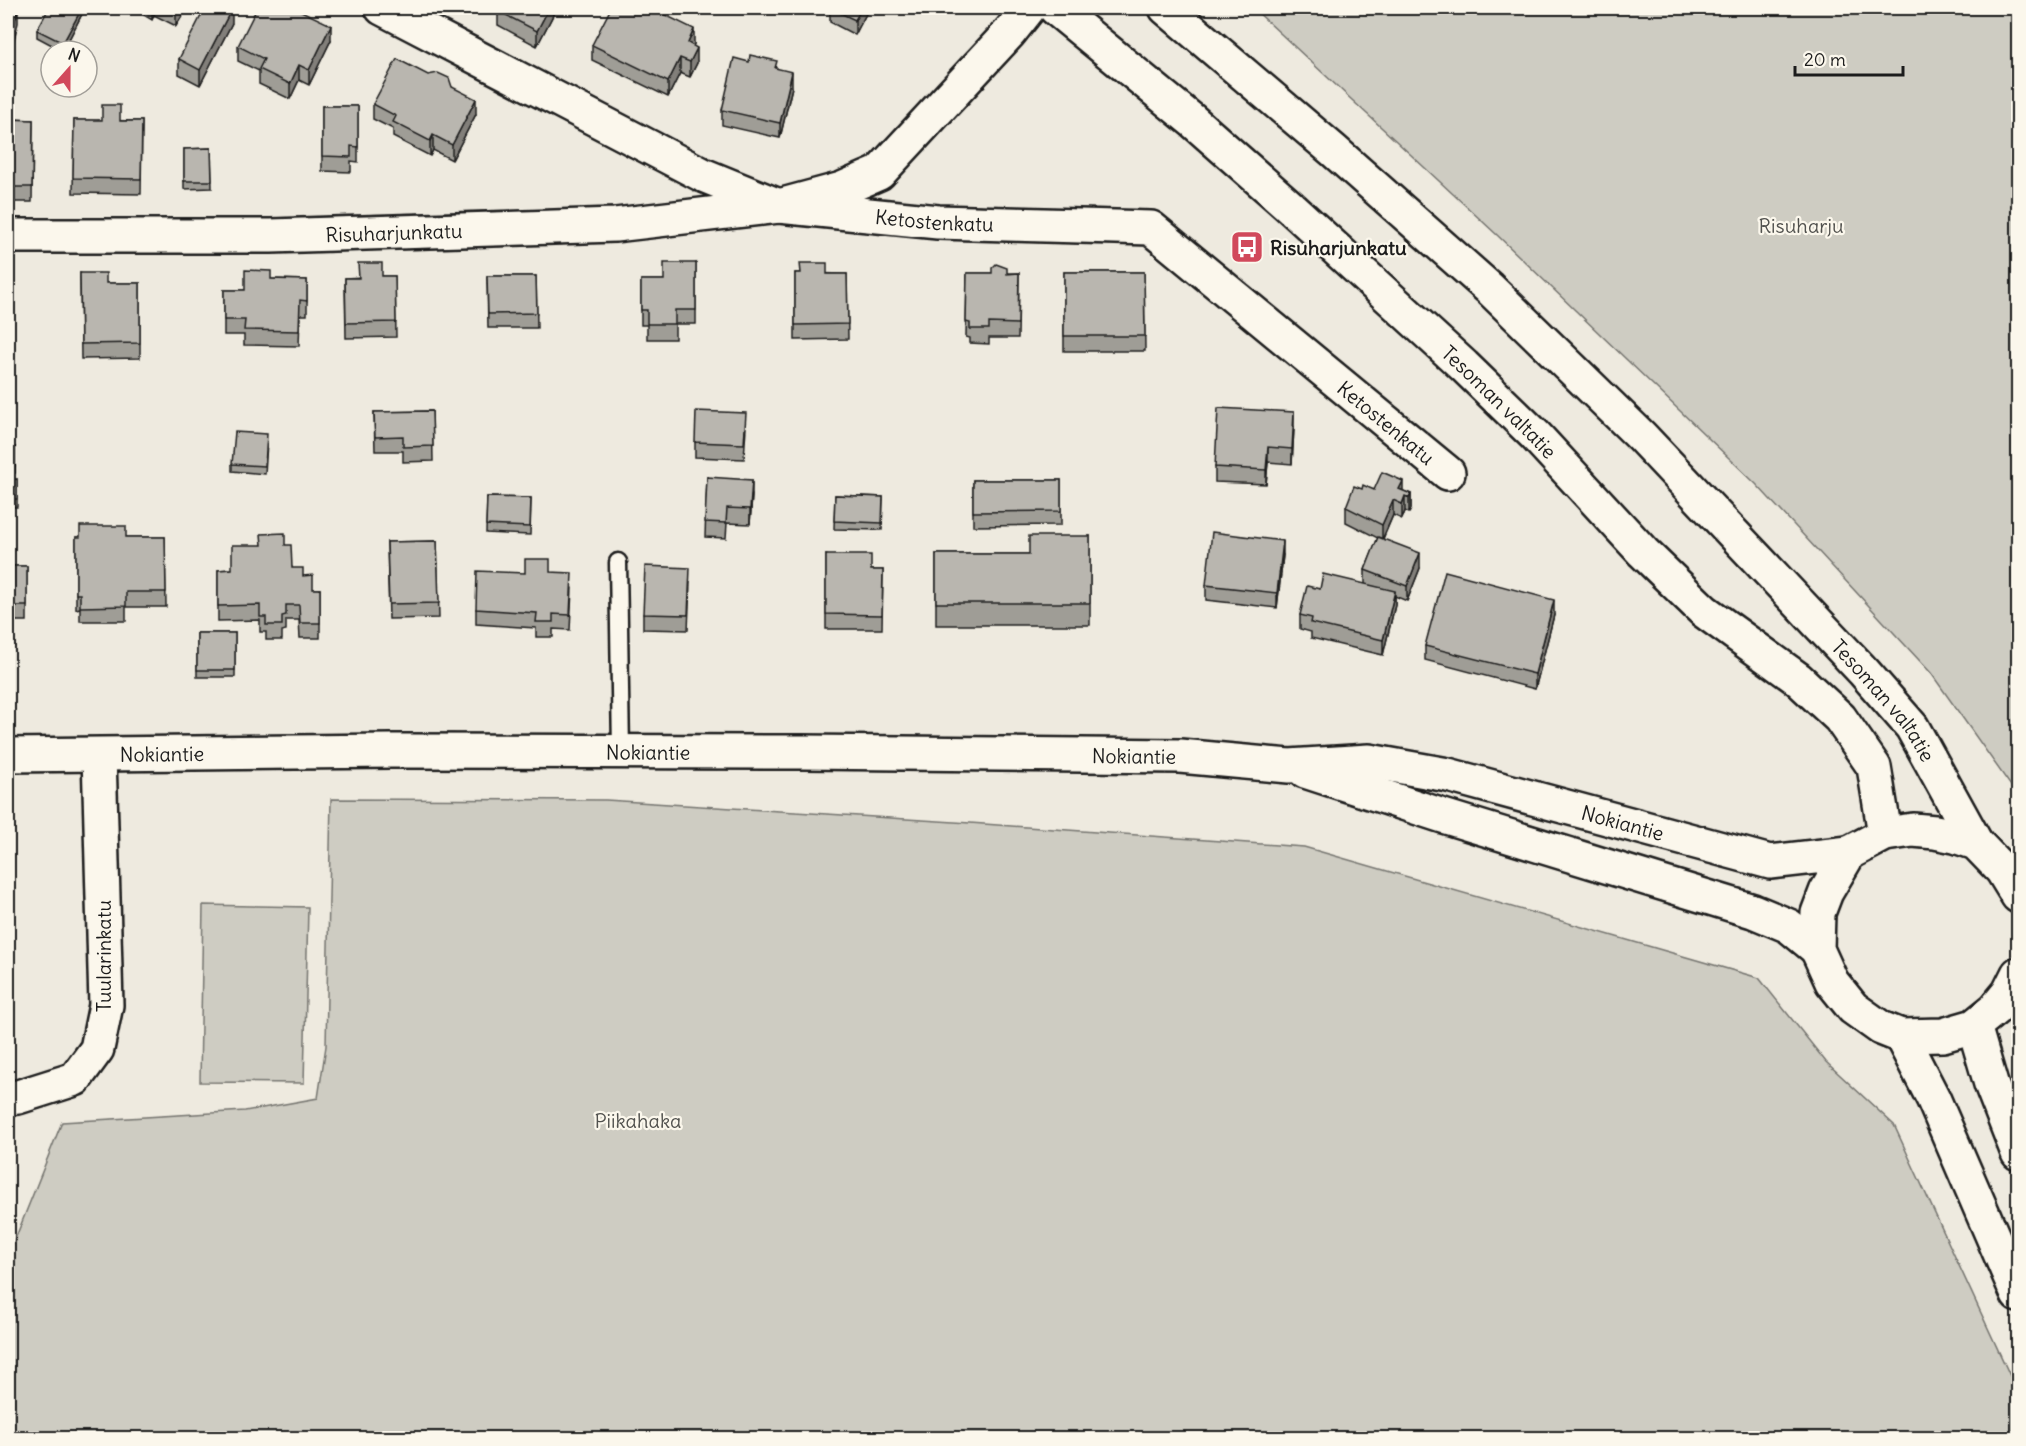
<svg xmlns="http://www.w3.org/2000/svg" width="2026" height="1446" viewBox="0 0 2026 1446" font-family="Delius,sans-serif">
	<style>
		.green { fill: #ceccc2; stroke: #75746f; stroke-width: 1.5 }
		.lines { fill: none; stroke-linecap: round; stroke-linejoin: round }
		.service-casing { stroke: #1c1c1c; stroke-width: 21 }
		.minor-casing { stroke: #1c1c1c; stroke-width: 38 }
		.secondary-casing { stroke: #1c1c1c; stroke-width: 38 }
		.primary-casing { stroke: #1c1c1c; stroke-width: 38 }
		.motorway-casing { stroke: #1c1c1c; stroke-width: 38 }
		.service { stroke: #fbf7ec; stroke-width: 16 }
		.minor { stroke: #fbf7ec; stroke-width: 33 }
		.secondary { stroke: #fbf7ec; stroke-width: 33 }
		.primary { stroke: #fbf7ec; stroke-width: 33 }
		.motorway { stroke: #fbf7ec; stroke-width: 33 }
		.wall { fill: #9f9d96; stroke: #1c1c1c; stroke-width: 1.5 }
		.shaded-wall { fill: #827f7a; stroke: #1c1c1c; stroke-width: 1.5 }
		.building { fill: #b9b6af; stroke: #1c1c1c; stroke-width: 1.5 }
		.labels { text-anchor: middle; dominant-baseline: central; stroke-width: 4.5; stroke-linejoin: round; paint-order: stroke }
		.street-label { font-size: 20px; fill: #1c1c1c; stroke: #fbf7ec }
		.park-label { font-size: 20px; fill: #51514e; stroke: #fbf7ec }
		.poi-label { font-size: 20px; font-weight: bold; fill: #1c1c1c; stroke: #fbf7ec; text-anchor: start }
	</style>
	<rect width="100%" height="100%" fill="#eeeadf"/>
	<filter id="ink" filterUnits="userSpaceOnUse"><feTurbulence type="fractalNoise" baseFrequency=".0167" numOctaves="2"/><feDisplacementMap in="SourceGraphic" scale="12" xChannelSelector="R" yChannelSelector="G"/><feConvolveMatrix kernelMatrix="1 2 1 2 8 2 1 2 1" color-interpolation-filters="sRGB"/></filter>
	<g filter="url(#ink)">
		<g class="green">
			<polygon points="1253,8 2018,8 2018,796 1931,673 1756,484 1496,234"/>
			<polygon points="331,799 606,800 970,823 1304,847 1759,978 1826,1062 1894,1125 2018,1393 2018,1438 8,1438 8,1257 62,1122 245,1111 318,1098 326,1046"/>
			<polygon points="203,905 308,907 304,1083 200,1082"/>
		</g>
		<g class="lines">
			<g class="service-casing">
				<polyline id="service" points="618,562 621,752"/>
			</g>
			<g class="minor-casing">
				<g id="minor">
					<path id="s1" d="M382,8L703,175L779,206L938,222L1151,228L1448,473"/>
					<path id="s2" d="M8,236H271L615,225L779,206L842,189L879,173L1010,32L1029,8"/>
					<polyline points="8,1098 18,1097 75,1079 97,1049 106,1005 99,755"/>
				</g>
			</g>
			<g class="secondary-casing">
				<g id="secondary">
					<path id="s3" d="M8,755L392,751L803,752L1180,756L1289,766L1369,761L1448,775L1770,862L1849,853"/>
					<polyline points="1305,771 1443,816 1753,911 1789,926 1817,949"/>
				</g>
			</g>
			<g class="primary-casing">
				<g id="primary">
					<path id="s4" d="M1055,8L1193,121L1287,204L1464,366L1535,435L1643,552L1704,611L1798,679L1840,718L1874,767L1885,834"/>
					<path id="s5" d="M1166,8L1333,150L1489,288L1641,436L1864,672L1912,727L1976,843"/>
					<polyline points="2018,896 2002,870 1976,843 1955,836 1935,832 1913,830 1885,834 1849,853 1826,892 1818,913 1817,949 1832,982 1853,1008 1881,1028 1901,1036 1943,1035 1974,1026 1995,1009 2009,992 2018,974"/>
				</g>
			</g>
			<g class="motorway-casing">
				<g id="motorway">
					<polyline points="1974,1026 1991,1084 2018,1153"/>
					<polyline points="1901,1036 1933,1098 2018,1295"/>
				</g>
			</g>
			<use href="#service" class="service"/>
			<use href="#minor" class="minor"/>
			<use href="#secondary" class="secondary"/>
			<use href="#primary" class="primary"/>
			<use href="#motorway" class="motorway"/>
		</g>
		<g class="wall">
			<polygon points="83,8 83,12 63,51 37,37 37,30"/>
			<polygon points="134,8 187,8 176,26 154,15 152,20 134,9"/>
			<polygon points="553,8 553,15 537,46 498,25 498,11"/>
			<polygon points="830,8 869,8 855,35 830,22"/>
			<polygon points="232,23 200,85 179,74 179,59"/>
			<polygon points="331,40 309,85 299,80 290,99 259,84 259,71 238,61 238,46"/>
			<polygon points="694,44 693,46 697,63 690,77 680,73 668,97 592,60 592,45"/>
			<polygon points="777,68 792,87 780,138 722,125 722,110"/>
			<polygon points="452,87 476,114 452,160 433,150 430,156 393,137 393,129 373,119 373,104"/>
			<polygon points="322,106 358,106 358,162 351,161 351,172 322,171"/>
			<polygon points="8,119 33,120 32,202 8,202"/>
			<polygon points="74,120 142,121 141,194 73,193"/>
			<polygon points="211,148 212,188 184,189 184,149"/>
			<polygon points="696,263 696,324 675,324 675,339 647,339 647,325 641,325 641,280 664,280"/>
			<polygon points="1064,272 1144,272 1145,351 1064,351"/>
			<polygon points="80,273 106,283 140,283 140,358 81,359"/>
			<polygon points="795,273 847,274 848,339 795,340"/>
			<polygon points="967,273 1019,273 1018,338 989,338 989,344 970,343 970,338 966,337"/>
			<polygon points="382,276 395,276 396,337 346,338 345,278"/>
			<polygon points="487,276 536,276 537,328 488,328"/>
			<polygon points="271,279 307,280 307,315 300,315 299,346 244,345 244,335 224,335 224,290 245,290"/>
			<polygon points="432,411 433,461 403,462 403,451 375,451 374,412"/>
			<polygon points="1294,427 1292,464 1268,462 1266,484 1215,482 1215,467"/>
			<polygon points="746,428 744,459 695,457 695,442"/>
			<polygon points="267,442 265,474 232,471 232,464"/>
			<polygon points="8,447 15,447 15,473 8,474"/>
			<polygon points="707,477 752,495 750,524 727,523 726,538 705,537"/>
			<polygon points="17,479 17,507 8,507 8,480"/>
			<polygon points="973,480 1061,480 1061,525 973,526"/>
			<polygon points="1362,489 1403,491 1411,494 1411,509 1409,513 1405,511 1402,519 1393,515 1383,539 1420,568 1407,601 1395,596 1395,605 1383,655 1311,638 1311,632 1300,629 1300,615 1320,589 1365,584 1365,570 1378,538 1346,522 1346,507"/>
			<polygon points="835,495 883,497 882,530 834,529"/>
			<polygon points="487,497 531,498 530,535 486,533"/>
			<polygon points="1090,536 1090,625 936,625 936,554 1029,554"/>
			<polygon points="76,537 165,537 166,607 126,607 126,621 80,621 80,608 76,609"/>
			<polygon points="437,541 439,618 389,619 387,542"/>
			<polygon points="285,545 292,568 303,576 313,589 320,589 320,638 300,638 299,620 286,620 286,630 282,631 282,640 266,640 266,632 260,632 260,620 218,621 218,570 232,569"/>
			<polygon points="826,555 871,570 883,570 882,629 826,629"/>
			<polygon points="1283,555 1277,608 1206,600 1206,585"/>
			<polygon points="8,560 9,566 27,566 27,621 8,621"/>
			<polygon points="550,572 572,588 570,630 553,629 553,637 536,637 536,628 476,624 476,609 525,573"/>
			<polygon points="690,583 688,630 643,629 643,614"/>
			<polygon points="1554,615 1535,689 1425,660 1425,646"/>
			<rect x="197" y="633" width="38" height="44"/>
		</g>
		<g class="shaded-wall">
			<polygon points="18,8 18,23 8,64 8,49"/>
			<polygon points="82,8 83,8 83,12 63,51 63,43"/>
			<polygon points="152,8 154,8 154,15 152,20"/>
			<polygon points="179,8 187,8 176,26 176,12"/>
			<polygon points="232,8 232,23 200,85 200,70"/>
			<polygon points="549,8 553,8 553,15 537,46 537,31"/>
			<polygon points="862,8 869,8 855,35 855,20"/>
			<polygon points="331,25 331,40 309,85 309,70"/>
			<polygon points="694,29 694,44 688,58 688,43"/>
			<polygon points="697,48 697,63 690,77 690,62"/>
			<polygon points="680,58 680,73 668,97 668,82"/>
			<polygon points="299,65 299,80 290,99 290,84"/>
			<polygon points="792,72 792,87 780,138 780,123"/>
			<polygon points="476,99 476,114 452,160 452,145"/>
			<polygon points="433,135 433,150 430,156 430,141"/>
			<polygon points="1294,412 1294,427 1292,464 1292,449"/>
			<polygon points="1268,447 1268,462 1266,484 1266,470"/>
			<polygon points="752,480 752,495 750,524 750,509"/>
			<polygon points="1403,481 1403,496 1399,504 1399,489"/>
			<polygon points="1411,494 1411,509 1409,513 1409,498"/>
			<polygon points="1405,496 1405,511 1402,519 1402,504"/>
			<polygon points="1393,500 1393,515 1382,540 1382,525"/>
			<polygon points="1283,541 1283,555 1277,608 1277,593"/>
			<polygon points="1420,553 1420,568 1407,601 1407,586"/>
			<polygon points="1395,591 1395,605 1383,655 1383,640"/>
			<polygon points="1554,600 1554,615 1535,689 1535,674"/>
		</g>
		<g class="building">
			<polygon points="8,8 18,8 8,49"/>
			<polygon points="49,8 82,8 63,43 37,30"/>
			<polygon points="169,8 179,8 176,12"/>
			<polygon points="205,8 232,8 200,70 179,59"/>
			<polygon points="257,8 295,8 331,25 309,70 299,65 290,84 259,69 264,59 238,46"/>
			<polygon points="499,8 549,8 537,31 498,11"/>
			<polygon points="611,8 651,8 694,29 688,43 697,48 690,62 680,58 668,82 592,45"/>
			<polygon points="830,8 862,8 855,20"/>
			<polygon points="750,55 777,61 775,68 792,72 780,123 722,110 734,58 749,62"/>
			<polygon points="397,59 428,75 438,73 449,78 452,87 476,99 452,145 433,135 430,141 393,122 396,116 373,104"/>
			<polygon points="102,105 120,105 120,121 142,121 141,179 73,178 74,120 102,120"/>
			<polygon points="322,106 358,106 358,147 351,146 351,157 322,156"/>
			<polygon points="8,119 33,120 32,187 8,187"/>
			<polygon points="211,148 212,181 184,181 184,149"/>
			<polygon points="358,263 382,263 382,276 395,276 396,322 346,323 345,278 359,278"/>
			<polygon points="664,263 696,263 696,310 675,310 675,324 647,324 647,310 641,310 641,280 664,280"/>
			<polygon points="800,263 827,263 827,274 847,274 848,324 795,325 795,273 801,273"/>
			<polygon points="996,264 1007,268 1007,274 1019,273 1018,324 989,323 989,329 970,329 970,323 966,322 967,273 992,273 992,268"/>
			<polygon points="245,270 271,271 271,279 307,280 307,301 300,300 299,331 244,330 245,320 224,320 224,290 245,290"/>
			<polygon points="1064,272 1144,272 1145,336 1064,336"/>
			<polygon points="80,273 106,273 106,283 140,283 140,343 81,344"/>
			<polygon points="487,276 536,276 537,313 488,314"/>
			<polygon points="1218,408 1294,412 1292,449 1268,447 1266,470 1215,467"/>
			<polygon points="432,411 433,446 403,447 403,436 375,437 374,412"/>
			<polygon points="696,411 746,413 744,444 695,442"/>
			<polygon points="235,432 267,434 265,466 232,464"/>
			<rect x="8" y="447" width="7" height="19"/>
			<polygon points="1382,472 1403,481 1399,489 1411,494 1409,498 1405,496 1402,504 1393,500 1382,525 1346,507 1354,486 1362,489 1363,485 1374,490"/>
			<polygon points="707,477 752,480 750,509 727,508 726,523 705,522"/>
			<polygon points="17,479 17,499 8,499 8,480"/>
			<polygon points="973,480 1061,480 1061,511 973,512"/>
			<polygon points="835,495 883,497 882,523 834,521"/>
			<polygon points="487,497 531,498 530,527 486,525"/>
			<polygon points="80,526 126,526 126,537 165,537 166,592 126,592 126,606 80,607 80,594 76,594 76,537 80,537"/>
			<polygon points="1212,532 1283,541 1277,593 1206,585"/>
			<polygon points="285,533 285,545 291,545 292,568 303,568 303,576 313,575 313,589 320,589 320,623 300,623 299,605 286,605 286,615 282,616 282,625 266,625 266,617 260,617 260,605 218,606 218,570 232,569 232,545 262,545 261,534"/>
			<polygon points="1029,536 1090,536 1090,603 936,603 936,554 1029,554"/>
			<polygon points="1378,537 1420,553 1407,586 1365,570"/>
			<polygon points="437,541 439,603 389,604 387,542"/>
			<polygon points="826,555 871,555 871,570 883,570 882,615 826,614"/>
			<polygon points="525,559 550,559 550,572 572,573 570,615 553,614 553,622 536,622 537,613 476,609 477,571 525,573"/>
			<polygon points="8,560 9,560 9,566 27,566 27,606 8,606"/>
			<polygon points="645,566 690,568 688,615 643,614"/>
			<polygon points="1445,571 1554,600 1535,674 1425,646"/>
			<polygon points="1323,574 1395,591 1383,640 1311,623 1312,618 1300,615 1307,586 1320,589"/>
			<rect x="197" y="633" width="38" height="37"/>
		</g>
	</g>
	<defs>
		<g id="bus-square" transform="scale(1.725)"><rect x="-9" y="-9" width="18" height="18" rx="4" fill="#d1495b" stroke="#fbf7ec"/><path d="M-5-6H5V4H4V6H2V4H-2V6H-4V4H-5ZM-3.5-4V0h7V-4ZM-3.5 1.2v1.5H-2V1.2ZM2 1.2v1.5H3.5V1.2Z" fill="#fff"/></g>
	</defs>
	<g fill-rule="evenodd">
		<use href="#bus-square" x="1247" y="247"/>
	</g>
	<g class="labels">
		<g class="street-label">
			<text stroke="none"><textPath href="#s1" startOffset="600">Ketostenkatu</textPath></text>
			<text stroke="none"><textPath href="#s2" startOffset="386">Risuharjunkatu</textPath></text>
			<text stroke="none"><textPath href="#s4" startOffset="594">Tesoman valtatie</textPath></text>
			<text stroke="none"><textPath href="#s1" startOffset="1122">Ketostenkatu</textPath></text>
			<text stroke="none"><textPath href="#s5" startOffset="999">Tesoman valtatie</textPath></text>
			<text stroke="none"><textPath href="#s3" startOffset="640">Nokiantie</textPath></text>
			<text stroke="none"><textPath href="#s3" startOffset="154">Nokiantie</textPath></text>
			<text stroke="none"><textPath href="#s3" startOffset="1126">Nokiantie</textPath></text>
			<text stroke="none"><textPath href="#s3" startOffset="1623">Nokiantie</textPath></text>
			<text transform="translate(103 956) rotate(-90)">Tuularinkatu</text>
		</g>
		<g class="park-label">
			<text x="1801" y="225">Risuharju</text>
			<text x="638" y="1120">Piikahaka</text>
		</g>
		<g class="poi-label">
			<text x="1270" y="247">Risuharjunkatu</text>
		</g>
	</g>
	<rect width="2026" height="1446" fill="none" stroke="#fbf7ec" stroke-width="30"/>
	<rect x="15" y="15" width="1996" height="1416" fill="none" stroke="#1c1c1c" stroke-width="2" filter="url(#ink)"/>
	<g transform="translate(69 69) rotate(21)"><circle r="28" fill="#fbf7ec" stroke="#a29f99" stroke-width="1.5"/>
	<path d="M0-4.5L10 22L0 15L-10 22Z" fill="#d1495b"/>
	<text y="-9" font-size="16" font-weight="bold" text-anchor="middle" fill="#1c1c1c">N</text>
	</g>
	<path d="M1795 66v9h108v-9" fill="none" stroke="#1c1c1c" stroke-width="3"/>
	<text x="1804" y="66" font-size="18" fill="#1c1c1c" stroke="#fbf7ec" stroke-width="4.5" paint-order="stroke">20 m</text>
</svg>
